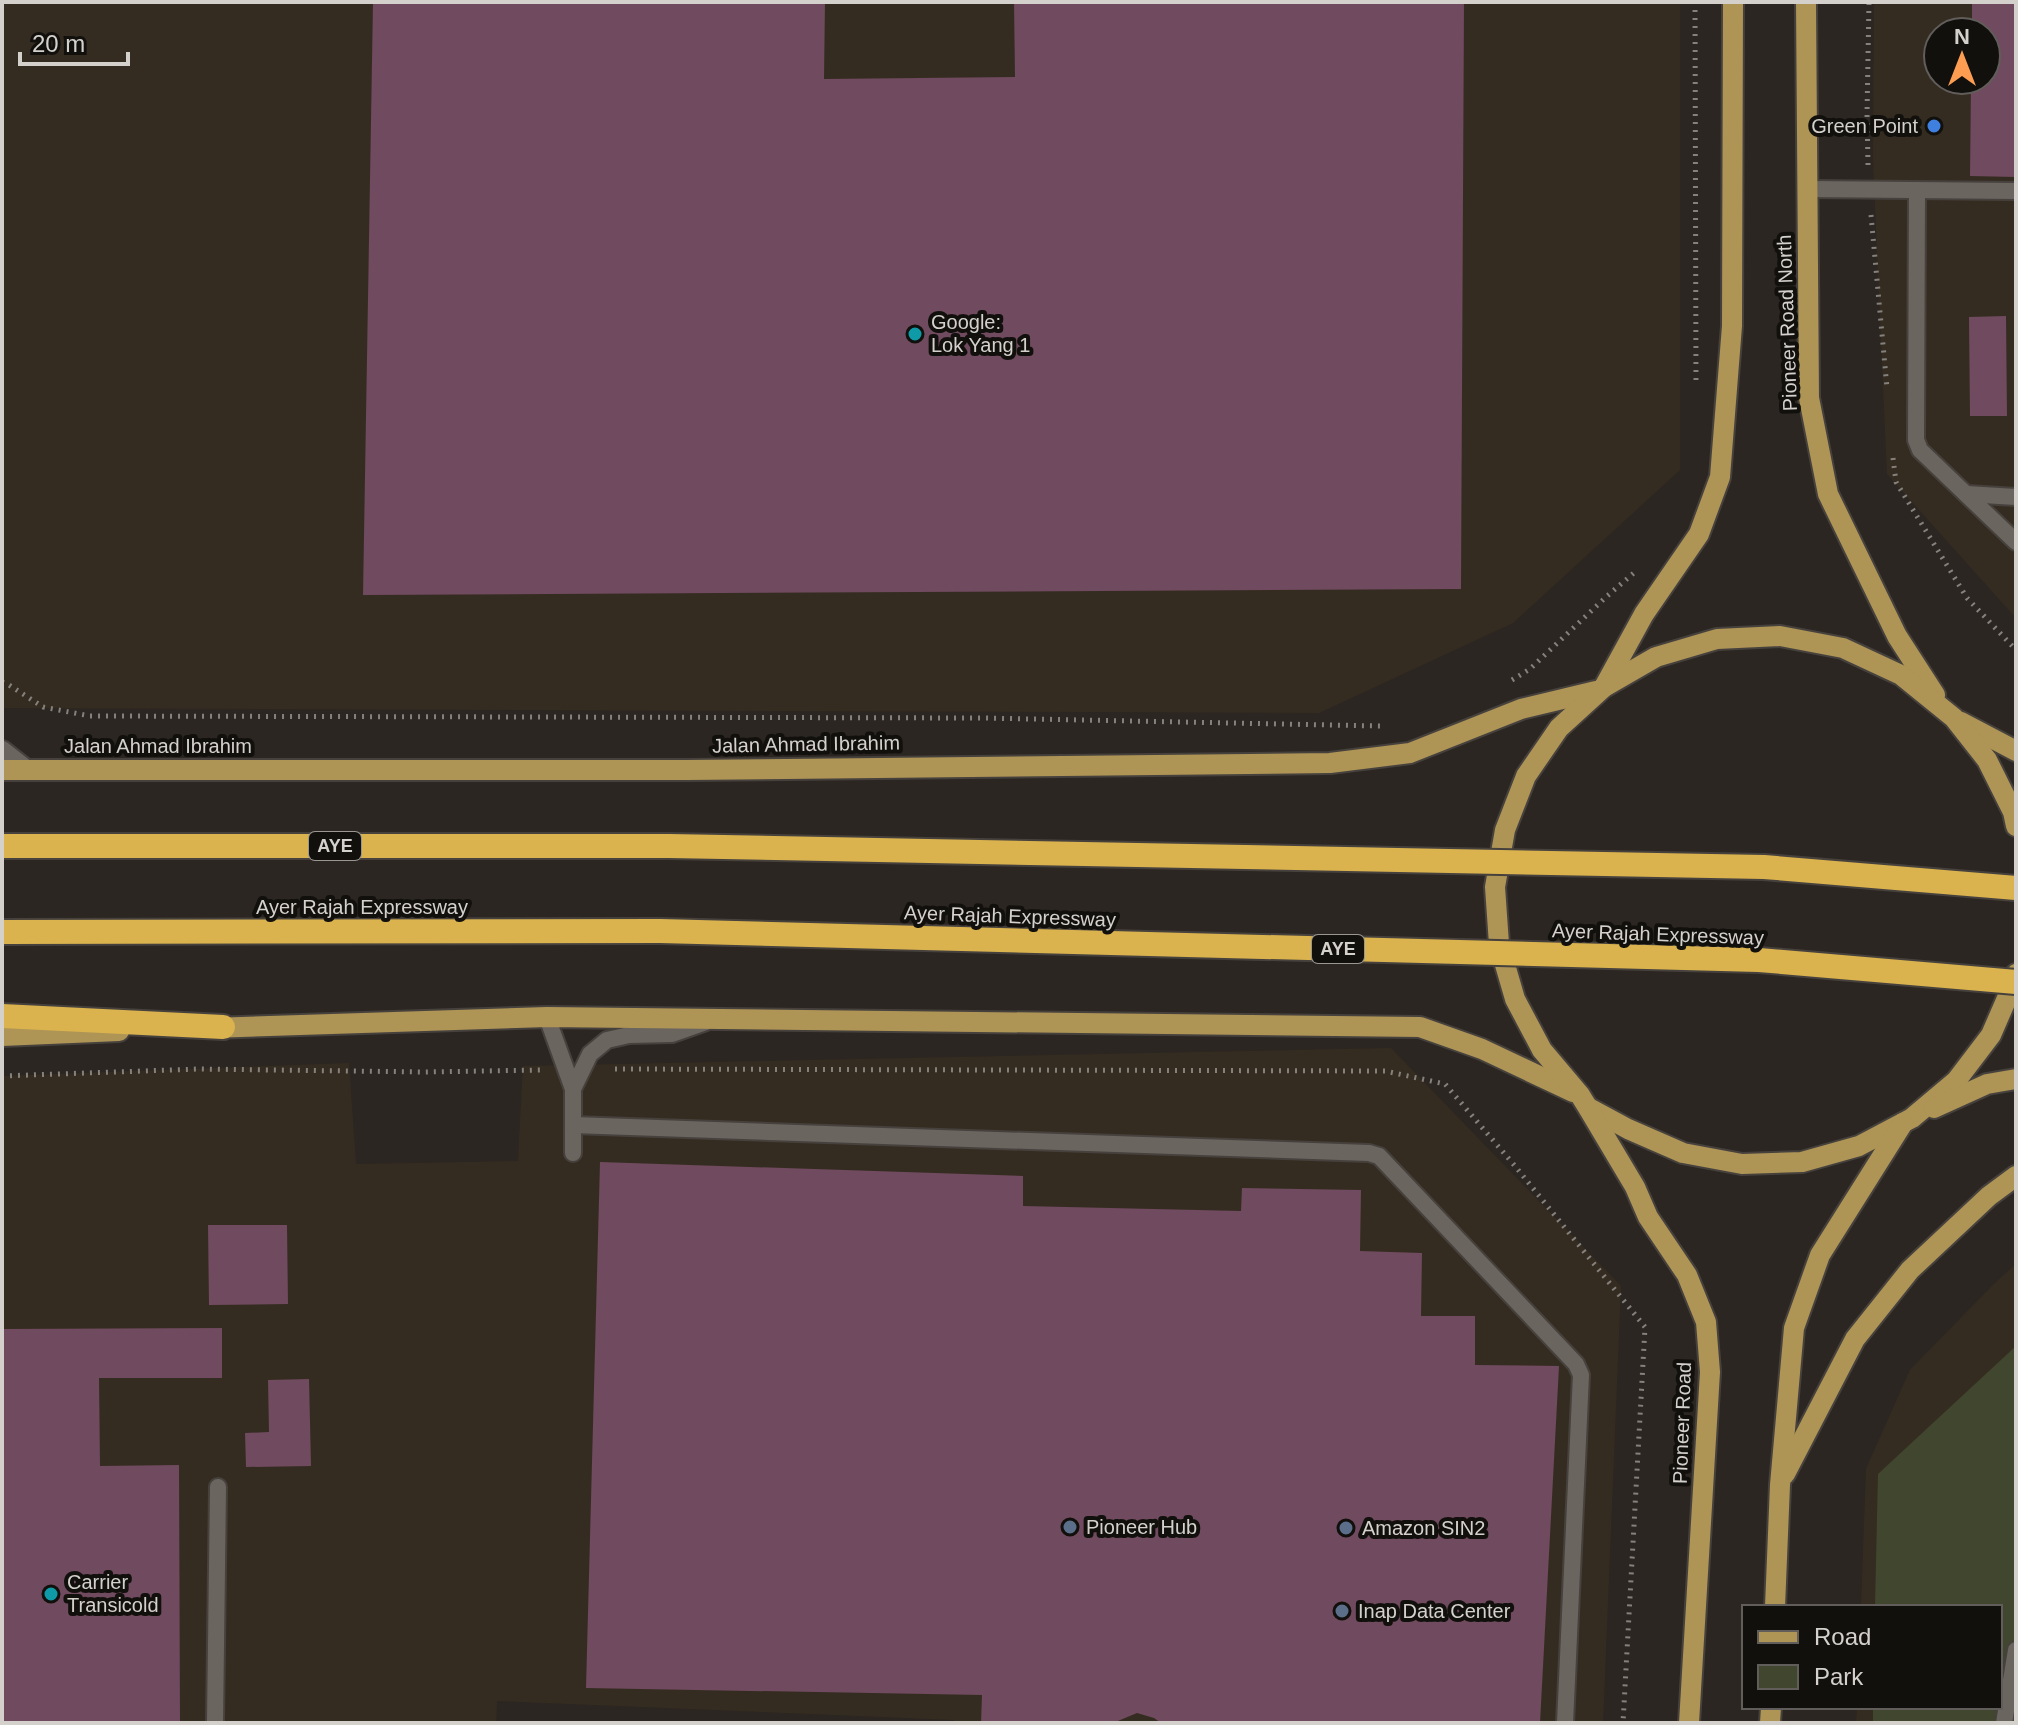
<svg xmlns="http://www.w3.org/2000/svg" width="2018" height="1725" viewBox="0 0 2018 1725" font-family="Arial,sans-serif">
	<style>
		.built { fill: #352c21; fill-rule: evenodd }
		.green { fill: #41462f }
		.building { fill: #704a5e }
		.lines { fill: none; stroke-linecap: round; stroke-linejoin: round }
		.lane-casing { stroke: #46413d; stroke-width: 20 }
		.street-casing { stroke: #46413d; stroke-width: 24 }
		.primary-casing { stroke: #46413d; stroke-width: 24 }
		.highway-casing { stroke: #46413d; stroke-width: 28 }
		.path { stroke: #85817d; stroke-width: 5; stroke-dasharray: 2 6; stroke-linecap: butt }
		.lane { stroke: #6b655f; stroke-width: 16 }
		.street { stroke: #6b655f; stroke-width: 20 }
		.primary { stroke: #ae9455; stroke-width: 20 }
		.highway { stroke: #dab34e; stroke-width: 24 }
		.highway-bridge-casing { stroke: #46413d; stroke-width: 28; stroke-linecap: butt }
		.highway-bridge { stroke: #dab34e; stroke-width: 24 }
		.shop-dot { fill: #3f7fe0; stroke: #12100d; stroke-width: 3 }
		.culture-dot { fill: #0f9aa8; stroke: #12100d; stroke-width: 3 }
		.service-dot { fill: #5c6f8a; stroke: #12100d; stroke-width: 3 }
		.labels { text-anchor: middle; dominant-baseline: central; stroke-width: 8; stroke-linejoin: round; paint-order: stroke }
		.shield { fill: #12100d; stroke: #9a9793; stroke-width: 2 }
		.shield-label { font-size: 18px; font-weight: bold; fill: #d4d1cd }
		.poi-label { font-size: 20px; fill: #d4d1cd; stroke: #12100d; text-anchor: start }
		.street-label { font-size: 20px; fill: #d4d1cd; stroke: #12100d }
	</style>
	<rect width="100%" height="100%" fill="#2b2621"/>
	<g class="built">
		<polygon points="2,2 1680,2 1680,470 1513,623 1319,713 2,708"/>
		<path d="M1874,2H2016V618L1887,474L1873,160ZM1938,32H1986V80H1938Z"/>
		<polygon points="1391,1048 1621,1286 1603,1723 954,1723 954,1720 497,1701 496,1723 2,1723 2,1076 349,1063 356,1164 518,1161 523,1066"/>
		<polygon points="2016,1264 2016,1723 1856,1723 1857,1707 2000,1707 2000,1607 1861,1607 1866,1469 1910,1370 1995,1283"/>
	</g>
	<polygon class="green" points="2016,1346 2016,1723 1873,1723 1873,1707 2000,1707 2000,1607 1875,1607 1878,1474"/>
	<g class="building">
		<polygon points="373,2 825,2 824,79 1015,77 1014,2 1464,2 1461,589 363,595"/>
		<polygon points="1972,2 2016,2 2016,177 1970,176 1971,80 1986,80 1986,32 1972,32"/>
		<polygon points="2006,316 2007,416 1970,416 1969,317"/>
		<polygon points="600,1162 1023,1176 1023,1206 1241,1211 1242,1188 1361,1190 1360,1251 1422,1253 1421,1316 1475,1316 1475,1365 1559,1366 1540,1723 1161,1723 1154,1718 1137,1713 1113,1723 981,1723 982,1695 586,1688"/>
		<polygon points="208,1225 287,1225 288,1304 209,1305"/>
		<polygon points="222,1328 222,1378 99,1378 100,1466 179,1465 180,1723 2,1723 2,1329"/>
		<polygon points="309,1379 311,1466 246,1467 245,1433 269,1432 268,1380"/>
	</g>
	<g class="lines">
		<g class="lane-casing">
			<g id="lane">
				<polyline points="1808,189 2016,191"/>
				<polyline points="1917,190 1916,440 1920,450 2016,542"/>
				<polyline points="1966,494 2016,497"/>
				<polyline points="547,1017 573,1089 573,1153"/>
				<polyline points="573,1089 590,1054 607,1040 629,1035 672,1034 706,1022"/>
				<polyline points="573,1125 1369,1153 1379,1156 1576,1364 1581,1375 1565,1723"/>
				<polyline points="215,1723 218,1487"/>
				<polyline points="2004,1723 2016,1650"/>
			</g>
		</g>
		<g class="street-casing">
			<polyline id="street" points="2,751 26,770"/>
		</g>
		<g class="primary-casing">
			<g id="primary">
				<polyline points="1806,2 1809,398 1828,494 1897,636 1935,695"/>
				<polyline points="1604,687 1644,614 1699,534 1720,477 1732,326 1733,2"/>
				<polyline points="1961,722 2016,751"/>
				<polyline points="2,770 686,770 1330,763 1410,753 1521,709 1596,691"/>
				<polyline points="211,1028 547,1017 1420,1027 1482,1049 1573,1092"/>
				<polyline points="2,1036 119,1031"/>
				<polyline points="1589,1108 1628,1129 1683,1153 1742,1164 1802,1162 1859,1146 1912,1118 1956,1081 1991,1035 2014,982 2016,974"/>
				<polyline points="1934,1108 1987,1084 2016,1079"/>
				<polyline points="1785,1474 1855,1339 1910,1270 1989,1196 2016,1176"/>
				<polyline points="1775,1607 1780,1485 1794,1328 1820,1255 1903,1123"/>
				<polyline points="1689,1723 1710,1372 1706,1322 1687,1275 1648,1217 1635,1187 1588,1108 1580,1095 1542,1050 1515,999 1499,944 1495,887 1505,830 1526,776 1559,728 1604,687 1656,657 1717,639 1780,636 1843,648 1901,675 1954,718 1987,760 2013,812 2016,826"/>
				<polyline points="1770,1723 1771,1707"/>
			</g>
		</g>
		<g class="highway-casing">
			<g id="highway">
				<polyline points="2,846 669,846"/>
				<polyline points="2,932 660,931"/>
				<polyline points="2,1016 223,1027"/>
			</g>
		</g>
		<g class="path">
			<polyline points="1695,2 1696,385"/>
			<polyline points="1868,165 1867,114 1869,2"/>
			<polyline points="1871,215 1887,388"/>
			<polyline points="1893,458 1896,482 1967,598 2016,650"/>
			<polyline points="1512,680 1530,669 1606,597 1636,571"/>
			<polyline points="2,682 9,685 43,707 90,716 982,718 1380,726"/>
			<polyline points="615,1069 1385,1071 1445,1084 1515,1166 1645,1327 1623,1723"/>
			<polyline points="2,1076 199,1069 425,1072 541,1070"/>
		</g>
		<use href="#lane" class="lane"/>
		<use href="#street" class="street"/>
		<use href="#primary" class="primary"/>
		<use href="#highway" class="highway"/>
		<g class="highway-bridge-casing">
			<g id="highway-bridge">
				<polyline points="669,846 1764,867 2016,888"/>
				<polyline points="660,931 1759,960 2016,982"/>
			</g>
		</g>
		<use href="#highway-bridge" class="highway-bridge"/>
	</g>
	<circle class="shop-dot" cx="1934" cy="126" r="8"/>
	<g class="culture-dot">
		<circle cx="915" cy="334" r="8"/>
		<circle cx="51" cy="1594" r="8"/>
	</g>
	<g class="service-dot">
		<circle cx="1070" cy="1527" r="8"/>
		<circle cx="1346" cy="1528" r="8"/>
		<circle cx="1342" cy="1611" r="8"/>
	</g>
	<g class="labels">
		<g class="shield">
			<rect x="309" y="832" width="52" height="28" rx="6"/>
			<rect x="1312" y="935" width="52" height="28" rx="6"/>
		</g>
		<g class="shield-label">
			<text x="335" y="846">AYE</text>
			<text x="1338" y="949">AYE</text>
		</g>
		<g class="poi-label">
			<text x="1918" y="126" text-anchor="end">Green Point</text>
			<text x="931" y="322">Google:<tspan x="931" dy="23">Lok Yang 1</tspan></text>
			<text x="1086" y="1527">Pioneer Hub</text>
			<text x="1362" y="1528">Amazon SIN2</text>
			<text x="67" y="1582">Carrier<tspan x="67" dy="23">Transicold</tspan></text>
			<text x="1358" y="1611">Inap Data Center</text>
		</g>
		<g class="street-label">
			<text transform="translate(1787 323) rotate(-92)">Pioneer Road North</text>
			<text transform="translate(806 744) rotate(-1)">Jalan Ahmad Ibrahim</text>
			<text x="158" y="746">Jalan Ahmad Ibrahim</text>
			<text x="362" y="907">Ayer Rajah Expressway</text>
			<text transform="translate(1010 916) rotate(2)">Ayer Rajah Expressway</text>
			<text transform="translate(1658 934) rotate(2)">Ayer Rajah Expressway</text>
			<text transform="translate(1682 1423) rotate(-88)">Pioneer Road</text>
		</g>
	</g>
	<rect width="2018" height="1725" fill="none" stroke="#d4d1cd" stroke-width="8"/>
	<rect x="1742" y="1605" width="260" height="104" fill="#12100d" stroke="#605d5a" stroke-width="2"/>
	<rect x="1758" y="1631" width="40" height="12" fill="#ae9455" stroke="#605d5a" stroke-width="2"/>
	<text x="1814" y="1645" font-size="24" fill="#d4d1cd">Road</text>
	<rect x="1758" y="1665" width="40" height="24" fill="#41462f" stroke="#605d5a" stroke-width="2"/>
	<text x="1814" y="1685" font-size="24" fill="#d4d1cd">Park</text>
	<g transform="translate(1962 56)"><circle r="38" fill="#12100d" stroke="#605d5a" stroke-width="2"/>
	<path d="M0-6L14 30L0 20L-14 30Z" fill="#fc9d52"/>
	<text y="-12" font-size="22" font-weight="bold" text-anchor="middle" fill="#d4d1cd">N</text>
	</g>
	<path d="M20 52v12h108v-12" fill="none" stroke="#d4d1cd" stroke-width="4"/>
	<text x="32" y="52" font-size="24" fill="#d4d1cd" stroke="#12100d" stroke-width="6" paint-order="stroke">20 m</text>
</svg>
